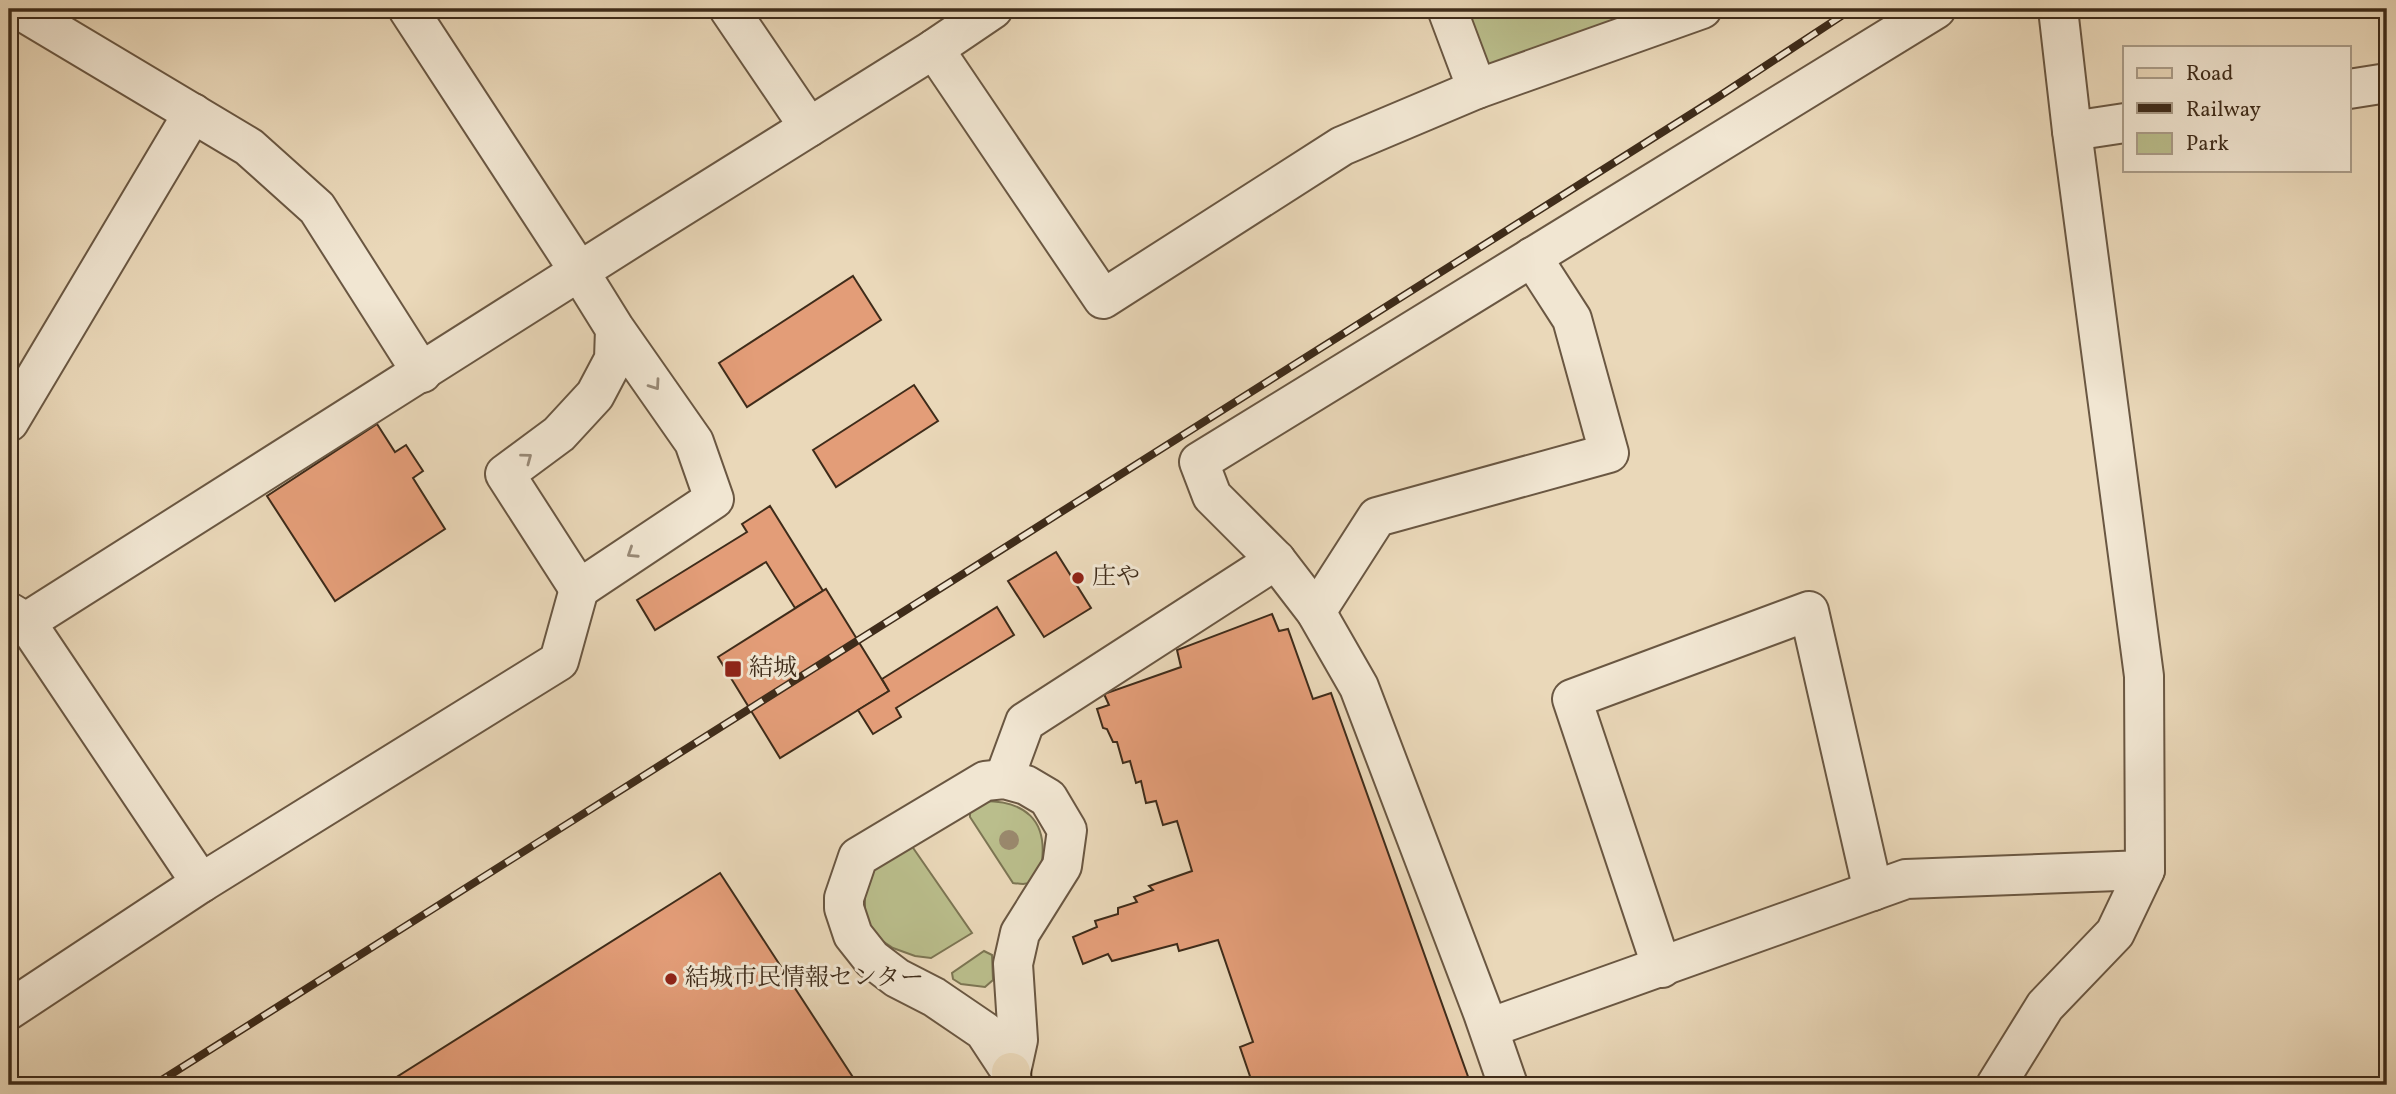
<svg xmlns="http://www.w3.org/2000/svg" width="2396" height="1094" viewBox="0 0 2396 1094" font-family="Vollkorn,'Noto Serif JP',serif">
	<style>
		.green { fill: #babe8c; stroke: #7c7553; stroke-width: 2 }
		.building { fill: #e39d78; stroke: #3f2c1a; stroke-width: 2 }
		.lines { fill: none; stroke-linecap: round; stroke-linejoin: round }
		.minor-casing { stroke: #6a5742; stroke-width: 42 }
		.major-casing { stroke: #3f2c1a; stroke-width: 42 }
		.minor { stroke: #f1e6d2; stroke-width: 38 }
		.major { stroke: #ead8b9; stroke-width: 38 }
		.rail-casing { stroke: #3f2c1a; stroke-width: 8 }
		.rail { stroke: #f1e6d2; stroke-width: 5; stroke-dasharray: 16; stroke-linecap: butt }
		.tree { fill: #9a896e }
		.oneway { stroke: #988976 }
		.poi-dot { fill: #8f2418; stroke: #f1e6d2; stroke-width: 2.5 }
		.labels { text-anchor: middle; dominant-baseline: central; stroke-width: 6; stroke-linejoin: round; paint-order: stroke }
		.poi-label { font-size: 24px; fill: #3f2c1a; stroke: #f1e6d2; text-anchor: start }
	</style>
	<rect width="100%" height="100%" fill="#ead8b9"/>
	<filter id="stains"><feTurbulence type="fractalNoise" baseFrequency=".00286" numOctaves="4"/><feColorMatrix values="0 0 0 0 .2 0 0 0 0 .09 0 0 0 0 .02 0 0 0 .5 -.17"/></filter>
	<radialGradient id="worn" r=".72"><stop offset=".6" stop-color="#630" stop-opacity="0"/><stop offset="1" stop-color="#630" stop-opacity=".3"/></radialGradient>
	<g class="green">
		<polygon points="1450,9 1702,9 1477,89"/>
		<path d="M984,801C1025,801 1047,820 1042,861C1041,869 1040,877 1034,881C1027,885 1021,884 1013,883L970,817V812Z"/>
		<polygon points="909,842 972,933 931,958 915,956 893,948 875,936 865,921 865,883 873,867"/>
		<polygon points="984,951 992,955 993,980 985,987 961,984 953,979 952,973"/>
	</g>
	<g class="building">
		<polygon points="853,276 881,320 747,407 719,363"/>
		<polygon points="914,385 938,421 836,487 813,450"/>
		<polygon points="377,424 395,452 406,445 423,471 413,478 445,529 335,601 267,496"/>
		<polygon points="770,506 823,591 795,608 766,562 655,630 637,600 747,532 742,524"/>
		<polygon points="1056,552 1091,608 1044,637 1008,581"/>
		<polygon points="826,589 889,691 780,758 718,657"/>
		<polygon points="997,607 1014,635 896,708 901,717 873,734 858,710 889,691 882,679"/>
		<polygon points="1272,614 1279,631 1288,629 1313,699 1331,693 1471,1085 1253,1085 1240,1047 1253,1042 1218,940 1179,951 1177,944 1112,961 1108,954 1083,964 1073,937 1097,927 1095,921 1118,914 1118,908 1137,902 1134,897 1153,890 1149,886 1192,871 1177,821 1163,825 1156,801 1146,803 1141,781 1136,783 1130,761 1123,763 1117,742 1113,742 1107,729 1103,728 1097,709 1109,705 1104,694 1181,667 1177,650"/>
		<polygon points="720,873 858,1085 384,1085"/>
	</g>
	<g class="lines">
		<g class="minor-casing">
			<g id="minor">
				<polyline points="18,9 249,147 317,208 422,373"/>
				<polyline points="408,9 579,271 615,329 694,442 714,499 579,589 505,474 559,434 595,395 614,359 615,329"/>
				<polyline points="729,9 809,127"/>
				<polyline points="1447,9 1477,89"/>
				<polyline points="934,49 1103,299 1342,146 1477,89 1702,9"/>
				<polyline points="2349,89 2387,83"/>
				<polyline points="2072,131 2125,123"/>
				<polyline points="9,422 193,113"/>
				<polyline points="9,612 26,622 635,236 934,49 993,9"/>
				<polyline points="1316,612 1377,517 1609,453 1572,319 1532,257"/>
				<polyline points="26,622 201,883"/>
				<polygon points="1004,779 1026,785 1048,798 1067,830 1062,866 1020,933 1013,964 1018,1040 1011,1072 984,1031 934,997 897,978 872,959 853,935 844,908 844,898 858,857 985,781"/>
				<polyline points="1004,779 1025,722 1276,560"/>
				<polyline points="1662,968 1572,699 1809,611 1873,891"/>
				<polyline points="9,1010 201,883 559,661 579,589"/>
				<polyline points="1489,1028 1906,879 2145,870"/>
				<polyline points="1508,1085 1483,1013 1359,687 1316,612 1276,560 1212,496 1199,462 1936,9"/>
				<polyline points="1996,1085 2045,1006 2115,933 2145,870 2144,676 2072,131 2058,9"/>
			</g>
		</g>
		<g class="major-casing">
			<polyline id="major" points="1011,1072 1012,1085"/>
		</g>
		<use href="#minor" class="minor"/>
		<use href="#major" class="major"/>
		<g class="rail-casing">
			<polyline id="rail" points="154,1085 1718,97 1852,9"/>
		</g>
		<use href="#rail" class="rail"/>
	</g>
	<circle class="tree" cx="1009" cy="840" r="10"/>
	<defs><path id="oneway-chevron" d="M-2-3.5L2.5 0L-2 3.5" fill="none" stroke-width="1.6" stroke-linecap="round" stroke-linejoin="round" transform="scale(1.75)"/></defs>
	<g class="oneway">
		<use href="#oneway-chevron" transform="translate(655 385) rotate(55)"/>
		<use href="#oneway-chevron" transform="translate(527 458) rotate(-37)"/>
		<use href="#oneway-chevron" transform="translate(632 553) rotate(147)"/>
	</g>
	<g class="poi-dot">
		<circle cx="1078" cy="578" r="7"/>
		<rect x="724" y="660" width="18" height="18" rx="3.5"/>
		<circle cx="671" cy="979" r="7"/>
	</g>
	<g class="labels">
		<g class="poi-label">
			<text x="1092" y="578">庄や</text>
			<text x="749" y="669">結城</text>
			<text x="685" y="979">結城市民情報センター</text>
		</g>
	</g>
	<rect width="2396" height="1094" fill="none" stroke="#ead8b9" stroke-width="35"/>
	<rect x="10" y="10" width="2375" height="1073" fill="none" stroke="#3f2c1a" stroke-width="3.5"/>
	<rect x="18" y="18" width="2361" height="1059" fill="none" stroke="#3f2c1a" stroke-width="2"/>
	<rect x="2123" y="46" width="228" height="126" fill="#f1e6d2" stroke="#aa9c88" stroke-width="2"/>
	<rect x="2137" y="68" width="35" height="10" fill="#ead8b9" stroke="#aa9c88" stroke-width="2"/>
	<text x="2186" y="80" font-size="21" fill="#3f2c1a">Road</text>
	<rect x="2137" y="103" width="35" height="10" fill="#3f2c1a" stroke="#aa9c88" stroke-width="2"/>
	<text x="2186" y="116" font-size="21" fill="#3f2c1a">Railway</text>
	<rect x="2137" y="133" width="35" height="21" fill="#babe8c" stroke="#aa9c88" stroke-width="2"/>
	<text x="2186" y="150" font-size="21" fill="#3f2c1a">Park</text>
	<rect width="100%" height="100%" filter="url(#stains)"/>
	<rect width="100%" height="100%" fill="url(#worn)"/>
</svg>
